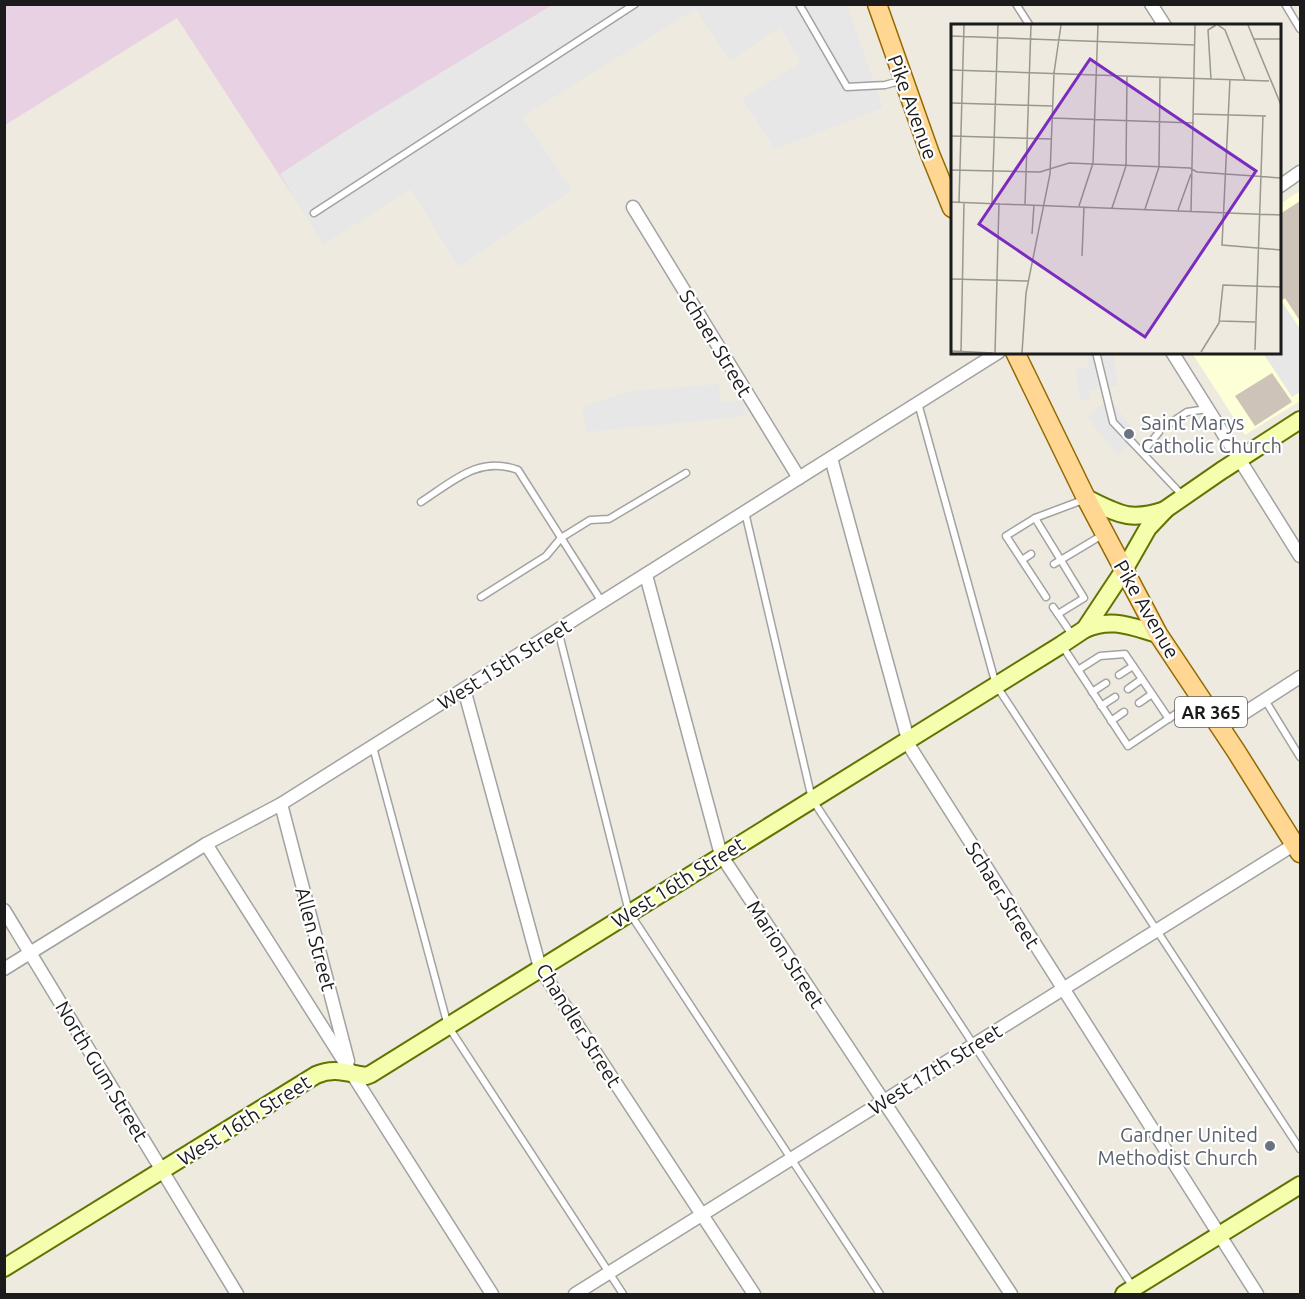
<svg xmlns="http://www.w3.org/2000/svg" width="1305" height="1299" viewBox="0 0 1305 1299" font-family="Ubuntu,sans-serif">
	<style>
		.industrial { fill: #e7d1e2 }
		.education { fill: #fdffd7 }
		.parking { fill: #e7e7e7 }
		.building { fill: #cdc3b8 }
		.lines { fill: none; stroke-linecap: round; stroke-linejoin: round }
		.lane-casing { stroke: #a2a2a2; stroke-width: 9 }
		.street-casing { stroke: #a2a2a2; stroke-width: 15 }
		.secondary-casing { stroke: #607400; stroke-width: 20 }
		.primary-casing { stroke: #926a00; stroke-width: 21 }
		.lane { stroke: #fff; stroke-width: 6 }
		.street { stroke: #fff; stroke-width: 12 }
		.secondary { stroke: #f5fead; stroke-width: 16 }
		.primary { stroke: #ffd793; stroke-width: 18 }
		.worship-dot { fill: #6b7280; stroke: #fff; stroke-width: 2 }
		.labels { text-anchor: middle; dominant-baseline: central; stroke-width: 4.5; stroke-linejoin: round; paint-order: stroke }
		.shield { fill: #fff; stroke: #5f5f5f; stroke-width: 1.5 }
		.shield-label { font-size: 18px; font-weight: bold; fill: #1b1b1b }
		.street-label { font-size: 20px; fill: #1b1b1b; stroke: #fff }
		.worship-label { font-size: 20px; fill: #5b616d; stroke: #fff; text-anchor: start }
		.inset-road { fill: none; stroke: #9a9791; stroke-width: 1.5 }
		.view { fill: #7b2cbf; fill-opacity: 0.15; stroke: #7b2cbf; stroke-width: 3 }
		.inset-edge { fill: none; stroke: #1b1b1b; stroke-width: 3 }
	</style>
	<rect width="100%" height="100%" fill="#eeeadf"/>
	<polygon class="industrial" points="5,5 586,5 293,196 177,18 5,125"/>
	<polygon class="education" points="1300,191 1300,295 1289,303 1300,321 1300,401 1245,435 1192,353 1280,352 1280,204"/>
	<g class="parking">
		<polygon points="552,5 847,5 883,108 775,149 742,99 801,62 780,27 730,61 695,9 522,117 572,190 458,267 411,189 323,245 280,174 355,125"/>
		<polygon points="1283,303 1300,329 1300,392 1292,397 1263,353 1280,352 1280,306"/>
		<polygon points="1087,353 1113,353 1118,386 1089,390 1090,399 1080,400 1076,369 1089,367"/>
		<polygon points="719,384 720,402 743,401 746,416 587,432 582,407 631,391"/>
		<polygon points="1109,399 1140,437 1118,455 1087,417"/>
	</g>
	<g class="building">
		<polygon points="1300,201 1300,321 1285,298 1280,302 1280,214"/>
		<polygon points="1272,373 1292,402 1255,426 1235,396"/>
	</g>
	<g class="lines">
		<g class="lane-casing">
			<g id="lane">
				<polyline points="799,4 847,87 885,85 903,80"/>
				<polyline points="1016,4 1030,26"/>
				<polyline points="1285,4 1300,29"/>
				<polyline points="314,213 635,4"/>
				<polyline points="1096,352 1113,422 1183,496"/>
				<polyline points="918,403 996,685 1300,1149"/>
				<polyline points="1169,424 1187,412 1207,409"/>
				<polyline points="1143,452 1159,432"/>
				<path d="M421,502C452,482 479,455 518,470L602,602"/>
				<polyline points="745,512 812,799 1133,1287"/>
				<polyline points="1035,518 1084,598 1058,614"/>
				<polyline points="1022,560 1031,554"/>
				<polyline points="1054,564 1104,534"/>
				<polyline points="481,597 546,556 561,538 590,520 609,519 686,473"/>
				<polyline points="1046,597 1006,536 1035,518 1083,500"/>
				<polyline points="1053,607 1073,636"/>
				<polyline points="558,630 629,912 880,1294"/>
				<polyline points="1063,647 1128,746 1198,699"/>
				<polyline points="1078,670 1100,656 1125,654 1169,719"/>
				<polyline points="1119,675 1133,666"/>
				<polyline points="1128,689 1142,679"/>
				<polyline points="1092,692 1106,683"/>
				<polyline points="1265,700 1300,757"/>
				<polyline points="1139,703 1152,694"/>
				<polyline points="1101,706 1115,697"/>
				<polyline points="1111,721 1124,712"/>
				<polyline points="373,747 448,1026 623,1294"/>
			</g>
		</g>
		<g class="street-casing">
			<g id="street">
				<polyline points="1151,4 1165,26"/>
				<polyline points="1280,186 1300,172"/>
				<polyline points="633,207 799,478"/>
				<polyline points="1172,352 1300,556"/>
				<polyline points="831,458 910,747 1257,1294"/>
				<polyline points="646,575 721,855 1011,1294"/>
				<polyline points="464,689 540,968 754,1294"/>
				<polyline points="1221,728 1300,677"/>
				<polyline points="281,804 348,1061"/>
				<polyline points="206,844 492,1294"/>
				<polyline points="4,910 237,1294"/>
				<polyline points="4,969 206,844 281,804 999,352"/>
				<polyline points="575,1294 1295,844"/>
			</g>
		</g>
		<g class="secondary-casing">
			<g id="secondary">
				<path d="M1086,498C1119,514 1129,522 1165,510"/>
				<path d="M1085,629C1112,617 1132,627 1158,634"/>
				<path d="M4,1268L316,1075C334,1067 347,1073 366,1076L371,1074L1061,645L1085,629L1124,570L1148,528L1166,509L1221,471L1300,420"/>
				<polyline points="1124,1294 1300,1185"/>
			</g>
		</g>
		<g class="primary-casing">
			<g id="primary">
				<polyline points="877,4 930,154 952,208"/>
				<polyline points="1015,352 1086,498 1158,634 1236,751 1300,853"/>
			</g>
		</g>
		<use href="#lane" class="lane"/>
		<use href="#street" class="street"/>
		<use href="#secondary" class="secondary"/>
		<use href="#primary" class="primary"/>
	</g>
	<g class="worship-dot">
		<circle cx="1129" cy="434" r="6"/>
		<circle cx="1270" cy="1146" r="6"/>
	</g>
	<g class="labels">
		<rect class="shield" x="1175" y="697" width="72" height="30" rx="4.5"/>
		<g class="shield-label">
			<text x="1211" y="712">AR 365</text>
		</g>
		<g class="street-label">
			<text transform="translate(913 107) rotate(70)">Pike Avenue</text>
			<text transform="translate(716 343) rotate(59)">Schaer Street</text>
			<text transform="translate(1147 609) rotate(60)">Pike Avenue</text>
			<text transform="translate(504 664) rotate(-32)">West 15th Street</text>
			<text transform="translate(678 882) rotate(-32)">West 16th Street</text>
			<text transform="translate(1003 895) rotate(58)">Schaer Street</text>
			<text transform="translate(316 939) rotate(75)">Allen Street</text>
			<text transform="translate(786 954) rotate(57)">Marion Street</text>
			<text transform="translate(579 1025) rotate(58)">Chandler Street</text>
			<text transform="translate(935 1069) rotate(-32)">West 17th Street</text>
			<text transform="translate(102 1071) rotate(59)">North Gum Street</text>
			<text transform="translate(244 1120) rotate(-32)">West 16th Street</text>
		</g>
		<g class="worship-label">
			<text x="1141" y="422">Saint Marys<tspan x="1141" dy="23">Catholic Church</tspan></text>
			<text x="1258" y="1134" text-anchor="end">Gardner United<tspan x="1258" dy="23">Methodist Church</tspan></text>
		</g>
	</g>
	<g transform="translate(951 24)">
		<rect width="330" height="330" fill="#eeeadf"/>
		<path class="inset-road" d="M267,1L274,6L294,56M297,1L330,81M0,12L244,21M302,15H330M0,46L318,57M260,55L257,6L265,1M279,55L271,221L330,226M0,79L102,82M243,90L315,92M101,94L243,99M0,112L101,115M0,146L89,148L118,139L239,144L246,148L330,154M0,178L330,191M8,178L13,1M41,179L47,1M74,180L80,1M128,182L142,139L147,1M161,184L175,142L176,52M194,185L208,143L209,53M227,186L240,150M240,187L244,1M81,210L83,181M131,232L133,183M0,255L78,257M269,297L304,298M304,326L312,92M0,327L42,329M10,328L13,178M250,328L268,299L272,261L330,263M44,329L48,179M71,329L75,269L99,150L103,49L110,1"/>
		<path class="view" d="M139,35L305,147L194,313L28,200Z"/>
		<rect width="330" height="330" class="inset-edge"/>
	</g>
	<rect width="1305" height="1299" fill="none" stroke="#1b1b1b" stroke-width="12"/>
</svg>
